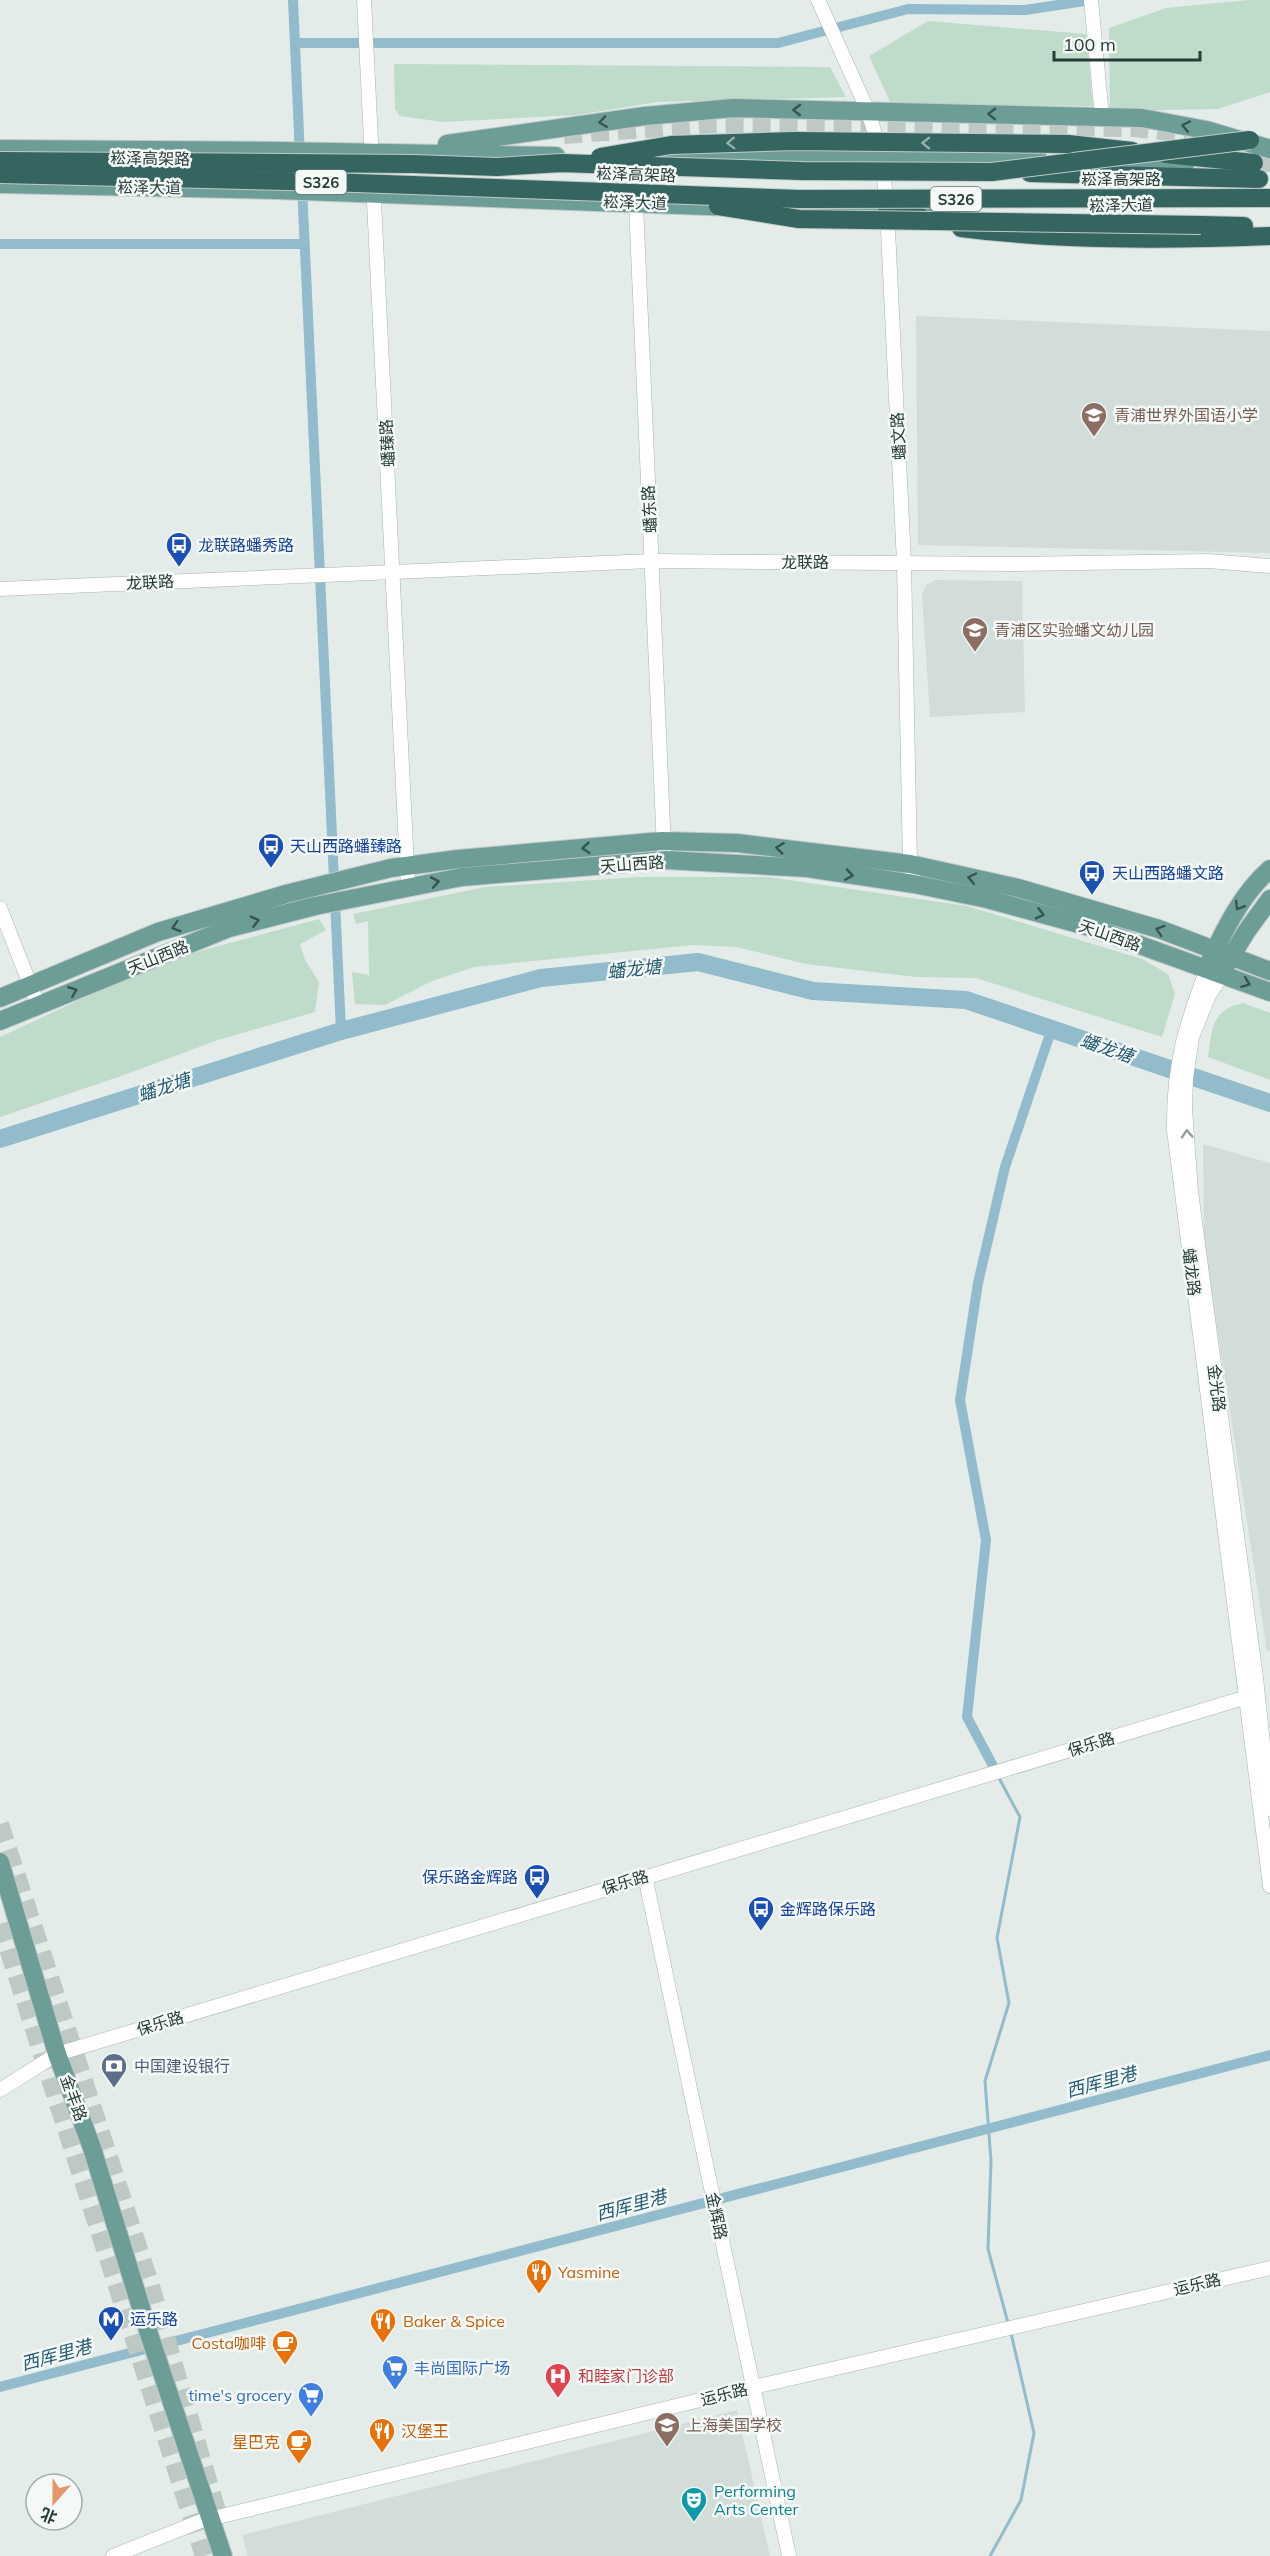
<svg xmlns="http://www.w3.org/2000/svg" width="1270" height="2556" viewBox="0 0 1270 2556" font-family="Mulish,'Noto Sans SC',sans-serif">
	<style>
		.built { fill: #d2dcd9 }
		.green { fill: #bfdbca }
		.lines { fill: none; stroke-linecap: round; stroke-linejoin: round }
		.stream { stroke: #92bbcb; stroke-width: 3 }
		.canal { stroke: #92bbcb; stroke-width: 10 }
		.river { stroke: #92bbcb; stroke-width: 18 }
		.major-tunnel { stroke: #bec9c6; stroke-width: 18; stroke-dasharray: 18 9; stroke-linecap: butt }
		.highway-tunnel { stroke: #bec9c6; stroke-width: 18; stroke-dasharray: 18 9; stroke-linecap: butt }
		.minor-casing { stroke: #a7b4b1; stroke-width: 15 }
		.major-casing { stroke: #c2c8c8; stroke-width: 20 }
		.highway-casing { stroke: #c2c8c8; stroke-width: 20 }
		.minor { stroke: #fff; stroke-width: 14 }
		.major { stroke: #6d9d97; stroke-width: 18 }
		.highway { stroke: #346561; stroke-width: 18 }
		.highway-bridge-casing { stroke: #c2c8c8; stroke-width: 20; stroke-linecap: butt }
		.highway-bridge { stroke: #346561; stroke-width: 18 }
		.oneway { stroke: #375450 }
		.oneway2 { stroke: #94afac }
		.oneway3 { stroke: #929e9c }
		.labels { text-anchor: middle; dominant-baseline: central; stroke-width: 5; stroke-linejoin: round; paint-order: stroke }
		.shield { fill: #f4f9f7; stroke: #637572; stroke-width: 1.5 }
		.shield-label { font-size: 15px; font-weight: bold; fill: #253c39 }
		.street-label { font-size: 16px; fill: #253c39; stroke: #f4f9f7 }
		.education-label { font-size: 16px; fill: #785e54; stroke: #f4f9f7; text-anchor: start }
		.transit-label { font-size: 16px; fill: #164399; stroke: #f4f9f7; text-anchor: start }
		.service-label { font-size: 16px; fill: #4e5e75; stroke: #f4f9f7; text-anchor: start }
		.food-label { font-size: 16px; fill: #c56008; stroke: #f4f9f7; text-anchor: start }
		.shop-label { font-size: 16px; fill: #366cbe; stroke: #f4f9f7; text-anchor: start }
		.health-label { font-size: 16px; fill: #be3a42; stroke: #f4f9f7; text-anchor: start }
		.culture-label { font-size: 16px; fill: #0d838f; stroke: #f4f9f7; text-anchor: start }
		.water-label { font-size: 18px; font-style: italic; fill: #255c72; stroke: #f4f9f7 }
	</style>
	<rect width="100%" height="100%" fill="#e4ece9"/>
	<g class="built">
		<polygon points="916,316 1270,331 1270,553 918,545"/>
		<polygon points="936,580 1022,581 1025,712 930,717 922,595 926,585"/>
		<polygon points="1203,1144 1270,1163 1270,1650 1267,1651 1204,1243"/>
		<polygon points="737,2410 770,2556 248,2556 242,2535"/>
	</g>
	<g class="green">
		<polygon points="1249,0 1270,0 1270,92 1218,109 1110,111 1109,28 1166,8"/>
		<polygon points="928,21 1086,34 1093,106 891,104 869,56"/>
		<polygon points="394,64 830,67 846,97 657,102 577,115 443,122 400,116 395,109"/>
		<polygon points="640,877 768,877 967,906 1142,959 1168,974 1175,994 1162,1037 976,978 916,977 806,964 737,947 693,945 474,967 432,981 385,1005 355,1004 352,972 369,975 368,921 356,924 353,914 485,887"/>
		<polygon points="319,919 326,930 300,944 305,960 319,982 315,1012 218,1040 124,1075 0,1117 0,1037 135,974 200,951"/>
		<path d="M1243,1003L1270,1013V1080L1208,1057C1212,1029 1211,1010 1243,1003Z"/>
	</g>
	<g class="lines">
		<g class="stream">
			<polyline points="1000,1780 1020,1817 997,1938 1009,2003 985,2081 991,2161 988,2249 1008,2323"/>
			<polyline points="990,2556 1021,2500 1034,2433 1011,2333"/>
		</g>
		<g class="canal">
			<polyline points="293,0 300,156"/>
			<polyline points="295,43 778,43 908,9 1025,10 1091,0"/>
			<polyline points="302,186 341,1031"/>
			<polyline points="0,244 304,244"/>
			<polyline points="992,1764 967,1717 986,1540 960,1400 978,1283 1005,1167 1052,1028"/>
			<polyline points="0,2387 1270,2055"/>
		</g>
		<polyline class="river" points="0,1139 341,1031 541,978 698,962 813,991 966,1000 1270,1103"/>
		<g class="major-tunnel">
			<polyline points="1254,163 1270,163"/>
			<polyline points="0,1824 150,2283 217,2511"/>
			<polyline points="0,1924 204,2556"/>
		</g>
		<polyline class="highway-tunnel" points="564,135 716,124 1134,128 1187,134"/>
		<g class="minor-casing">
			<g id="minor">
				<polyline points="364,0 408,887"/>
				<polyline points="818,0 868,111 882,158 887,209 904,563 910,864 914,884"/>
				<polyline points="1091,0 1102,117"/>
				<polyline points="634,158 664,849"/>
				<polyline points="0,589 651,561 1011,564 1208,561 1270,566"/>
				<polyline points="0,908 38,1005"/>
				<path d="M1207,969C1185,1027 1173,1066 1174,1130L1270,1886"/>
				<polyline points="1223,974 1209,995 1192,1037 1186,1078 1185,1108 1191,1192 1256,1678 1270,1809"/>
				<polyline points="645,1876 789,2556"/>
				<polyline points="0,2090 57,2054 1247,1697 1257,1692"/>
				<polyline points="113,2556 201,2521 754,2387 1270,2268"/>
			</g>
		</g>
		<g class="major-casing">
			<g id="major">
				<polyline points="447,144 645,116 733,108 1142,118 1206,130 1270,149"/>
				<polyline points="0,149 279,151 556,156"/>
				<polyline points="650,158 1039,160"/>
				<polyline points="1127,161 1186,162"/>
				<polyline points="0,184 276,190 733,207"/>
				<polyline points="775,209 961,207"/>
				<path d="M1211,959C1226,926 1243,893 1270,869"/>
				<polyline points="1226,965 1246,932 1270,899"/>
				<polyline points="0,998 158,932 286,894 391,868 458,859 662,841 737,843 910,864 1018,888 1159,929 1270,971"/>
				<polyline points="0,1021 229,928 315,906 462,877 666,860 807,868 914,884 987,899 1090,927 1270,992"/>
				<polyline points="0,1862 57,2054 92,2148 149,2334 223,2556"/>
			</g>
		</g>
		<g class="highway-casing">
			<g id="highway">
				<polyline points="1068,144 1132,151"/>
				<polyline points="1166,154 1254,163"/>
				<polyline points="1030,173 1259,179"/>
				<polyline points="887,209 920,217"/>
				<polyline points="1201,225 1244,226"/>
				<path d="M961,228C1063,241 1168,240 1270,236"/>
			</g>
		</g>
		<use href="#minor" class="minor"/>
		<use href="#major" class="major"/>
		<use href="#highway" class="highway"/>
		<g class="highway-bridge-casing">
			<g id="highway-bridge">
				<polyline points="600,157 671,145 796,141 1068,144"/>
				<polyline points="0,161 413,164 497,167 561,163 802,171 992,172 1250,140"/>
				<polyline points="0,174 328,182 799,199 1270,198"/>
				<polyline points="718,206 799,219 1201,225"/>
			</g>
		</g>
		<use href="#highway-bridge" class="highway-bridge"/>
	</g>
	<defs><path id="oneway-chevron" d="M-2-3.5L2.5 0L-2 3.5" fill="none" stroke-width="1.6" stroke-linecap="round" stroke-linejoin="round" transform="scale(1.5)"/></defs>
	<g class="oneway">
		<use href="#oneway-chevron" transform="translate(797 110) rotate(-179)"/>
		<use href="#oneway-chevron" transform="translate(992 114) rotate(-179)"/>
		<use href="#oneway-chevron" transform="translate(603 122) rotate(172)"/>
		<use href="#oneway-chevron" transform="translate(1186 126) rotate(-169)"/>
		<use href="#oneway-chevron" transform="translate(586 848) rotate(175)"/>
		<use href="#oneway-chevron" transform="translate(780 848) rotate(-173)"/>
		<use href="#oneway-chevron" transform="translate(849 875) rotate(9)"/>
		<use href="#oneway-chevron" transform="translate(972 878) rotate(-168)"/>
		<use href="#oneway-chevron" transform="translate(435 882) rotate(-10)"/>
		<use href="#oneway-chevron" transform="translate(1239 906) rotate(122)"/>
		<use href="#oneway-chevron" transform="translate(1040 914) rotate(15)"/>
		<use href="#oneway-chevron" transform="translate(255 921) rotate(-14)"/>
		<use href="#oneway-chevron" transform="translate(176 927) rotate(163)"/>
		<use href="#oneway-chevron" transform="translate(1160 930) rotate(-162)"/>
		<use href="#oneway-chevron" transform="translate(1246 983) rotate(21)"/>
		<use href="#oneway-chevron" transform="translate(73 991) rotate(-22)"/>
	</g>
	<g class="oneway2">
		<use href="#oneway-chevron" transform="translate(731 143) rotate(178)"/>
		<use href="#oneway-chevron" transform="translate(926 143) rotate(-179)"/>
	</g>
	<use class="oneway3" href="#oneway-chevron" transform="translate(1187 1134) rotate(-94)"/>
	<defs>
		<g id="school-pin" transform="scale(1.35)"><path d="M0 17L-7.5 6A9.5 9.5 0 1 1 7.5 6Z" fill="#8d6e63" stroke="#f4f9f7"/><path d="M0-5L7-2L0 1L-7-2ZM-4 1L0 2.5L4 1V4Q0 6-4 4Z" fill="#fff"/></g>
		<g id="bus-pin" transform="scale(1.35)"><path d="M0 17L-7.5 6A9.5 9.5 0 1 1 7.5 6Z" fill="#1a4fb4" stroke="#f4f9f7"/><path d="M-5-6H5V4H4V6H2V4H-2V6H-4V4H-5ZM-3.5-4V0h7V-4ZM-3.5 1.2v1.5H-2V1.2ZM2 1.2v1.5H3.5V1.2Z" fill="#fff"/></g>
		<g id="bank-pin" transform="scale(1.35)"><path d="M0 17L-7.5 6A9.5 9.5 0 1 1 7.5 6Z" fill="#5c6f8a" stroke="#f4f9f7"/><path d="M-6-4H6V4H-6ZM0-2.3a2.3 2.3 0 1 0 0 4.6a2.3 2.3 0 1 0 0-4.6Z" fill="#fff"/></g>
		<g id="restaurant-pin" transform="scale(1.35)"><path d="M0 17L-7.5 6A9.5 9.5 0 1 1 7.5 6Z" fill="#e8710a" stroke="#f4f9f7"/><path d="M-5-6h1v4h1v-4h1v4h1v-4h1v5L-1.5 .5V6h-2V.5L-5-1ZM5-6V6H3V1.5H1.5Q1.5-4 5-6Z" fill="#fff"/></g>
		<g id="metro-pin" transform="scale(1.35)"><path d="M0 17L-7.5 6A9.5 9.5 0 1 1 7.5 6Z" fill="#1a4fb4" stroke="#f4f9f7"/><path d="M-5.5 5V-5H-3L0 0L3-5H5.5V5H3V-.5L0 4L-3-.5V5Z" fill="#fff"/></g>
		<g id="cafe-pin" transform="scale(1.35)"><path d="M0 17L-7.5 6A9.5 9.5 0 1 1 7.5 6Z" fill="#e8710a" stroke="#f4f9f7"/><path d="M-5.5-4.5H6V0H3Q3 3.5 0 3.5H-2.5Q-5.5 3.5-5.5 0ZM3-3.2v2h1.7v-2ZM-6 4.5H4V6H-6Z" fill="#fff"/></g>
		<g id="supermarket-pin" transform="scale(1.35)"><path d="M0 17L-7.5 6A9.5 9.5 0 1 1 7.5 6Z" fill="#3f7fe0" stroke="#f4f9f7"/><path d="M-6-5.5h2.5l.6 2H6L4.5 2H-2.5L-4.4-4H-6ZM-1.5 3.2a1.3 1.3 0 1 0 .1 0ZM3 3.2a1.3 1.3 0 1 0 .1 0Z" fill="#fff"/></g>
		<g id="hospital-pin" transform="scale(1.35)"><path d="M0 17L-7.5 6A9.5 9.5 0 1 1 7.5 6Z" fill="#e0444e" stroke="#f4f9f7"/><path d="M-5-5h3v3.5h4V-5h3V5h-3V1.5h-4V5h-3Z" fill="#fff"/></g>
		<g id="theatre-pin" transform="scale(1.35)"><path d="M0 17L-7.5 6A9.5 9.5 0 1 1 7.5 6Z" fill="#0f9aa8" stroke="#f4f9f7"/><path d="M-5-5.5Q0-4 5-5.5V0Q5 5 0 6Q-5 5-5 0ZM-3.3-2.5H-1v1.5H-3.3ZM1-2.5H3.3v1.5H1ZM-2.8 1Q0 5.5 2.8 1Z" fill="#fff"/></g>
	</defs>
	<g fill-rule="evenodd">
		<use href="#school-pin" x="1094" y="415"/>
		<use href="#bus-pin" x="179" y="545"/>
		<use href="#school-pin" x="975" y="630"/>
		<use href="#bus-pin" x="271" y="846"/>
		<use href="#bus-pin" x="1092" y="873"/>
		<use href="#bus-pin" x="537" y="1877"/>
		<use href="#bus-pin" x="761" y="1909"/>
		<use href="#bank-pin" x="114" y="2066"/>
		<use href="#restaurant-pin" x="539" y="2272"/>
		<use href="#metro-pin" x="111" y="2319"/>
		<use href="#restaurant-pin" x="383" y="2321"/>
		<use href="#cafe-pin" x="285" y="2343"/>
		<use href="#supermarket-pin" x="395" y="2368"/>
		<use href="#hospital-pin" x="558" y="2376"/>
		<use href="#supermarket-pin" x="311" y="2395"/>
		<use href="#school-pin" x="667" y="2425"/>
		<use href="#restaurant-pin" x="382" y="2431"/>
		<use href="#cafe-pin" x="299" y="2442"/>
		<use href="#theatre-pin" x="694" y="2500"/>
	</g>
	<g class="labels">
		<g class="shield">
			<rect x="295.5" y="170" width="51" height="24" rx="4.5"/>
			<rect x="930.5" y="187" width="51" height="24" rx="4.5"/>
		</g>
		<g class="shield-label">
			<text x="321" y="182">S326</text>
			<text x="956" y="199">S326</text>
		</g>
		<g class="street-label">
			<text transform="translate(150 158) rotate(1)">崧泽高架路</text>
			<text transform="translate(636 174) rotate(2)">崧泽高架路</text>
			<text x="1121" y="179">崧泽高架路</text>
			<text transform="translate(149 187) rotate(1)">崧泽大道</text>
			<text transform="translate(635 202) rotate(2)">崧泽大道</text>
			<text transform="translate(1121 205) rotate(-1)">崧泽大道</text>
			<text transform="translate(898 436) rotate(-93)">蟠文路</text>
			<text transform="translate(387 443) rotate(-93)">蟠臻路</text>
			<text transform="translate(649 509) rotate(-93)">蟠东路</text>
			<text x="805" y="562">龙联路</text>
			<text transform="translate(150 582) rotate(-3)">龙联路</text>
			<text transform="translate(632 864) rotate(-4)">天山西路</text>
			<text transform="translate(1110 935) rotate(19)">天山西路</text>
			<text transform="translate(158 957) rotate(-22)">天山西路</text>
			<text transform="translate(1192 1272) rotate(83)">蟠龙路</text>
			<text transform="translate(1217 1388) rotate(83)">金光路</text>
			<text transform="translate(1091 1744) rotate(-17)">保乐路</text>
			<text transform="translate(625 1882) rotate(-17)">保乐路</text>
			<text transform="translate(160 2023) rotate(-17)">保乐路</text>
			<text transform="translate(74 2098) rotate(70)">金丰路</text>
			<text transform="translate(717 2216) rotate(78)">金辉路</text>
			<text transform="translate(1197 2284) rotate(-13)">运乐路</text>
			<text transform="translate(724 2394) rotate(-14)">运乐路</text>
		</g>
		<g class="education-label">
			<text x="1114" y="415">青浦世界外国语小学</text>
			<text x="994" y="630">青浦区实验蟠文幼儿园</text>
			<text x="686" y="2425">上海美国学校</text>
		</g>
		<g class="transit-label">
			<text x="198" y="545">龙联路蟠秀路</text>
			<text x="290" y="846">天山西路蟠臻路</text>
			<text x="1112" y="873">天山西路蟠文路</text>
			<text x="518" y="1877" text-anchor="end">保乐路金辉路</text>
			<text x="780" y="1909">金辉路保乐路</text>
			<text x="130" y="2319">运乐路</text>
		</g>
		<g class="service-label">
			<text x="134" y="2066">中国建设银行</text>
		</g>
		<g class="food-label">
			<text x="558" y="2272">Yasmine</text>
			<text x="403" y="2321">Baker &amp; Spice</text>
			<text x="266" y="2343" text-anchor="end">Costa咖啡</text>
			<text x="401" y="2431">汉堡王</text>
			<text x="280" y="2442" text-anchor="end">星巴克</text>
		</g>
		<g class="shop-label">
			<text x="414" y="2368">丰尚国际广场</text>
			<text x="292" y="2395" text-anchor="end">time's grocery</text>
		</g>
		<g class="health-label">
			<text x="578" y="2376">和睦家门诊部</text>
		</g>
		<g class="culture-label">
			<text x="714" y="2491">Performing<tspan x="714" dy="18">Arts Center</tspan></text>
		</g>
		<g class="water-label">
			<text transform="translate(634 969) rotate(-6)">蟠龙塘</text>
			<text transform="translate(1107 1048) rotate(19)">蟠龙塘</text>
			<text transform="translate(164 1087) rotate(-18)">蟠龙塘</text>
			<text transform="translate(1101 2082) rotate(-15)">西厍里港</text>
			<text transform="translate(631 2205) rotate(-15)">西厍里港</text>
			<text transform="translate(56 2355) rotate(-15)">西厍里港</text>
		</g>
	</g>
	<g transform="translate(54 2502) rotate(201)"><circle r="28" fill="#f4f9f7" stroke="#a1adab" stroke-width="1.5"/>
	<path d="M0-4.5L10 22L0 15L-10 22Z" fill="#e4976a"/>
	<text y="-9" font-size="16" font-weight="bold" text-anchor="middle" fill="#253c39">北</text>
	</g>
	<path d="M1054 51v9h146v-9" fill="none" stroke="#253c39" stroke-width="3"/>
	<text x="1063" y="51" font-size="18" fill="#253c39" stroke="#f4f9f7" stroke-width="4.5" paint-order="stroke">100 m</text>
</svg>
